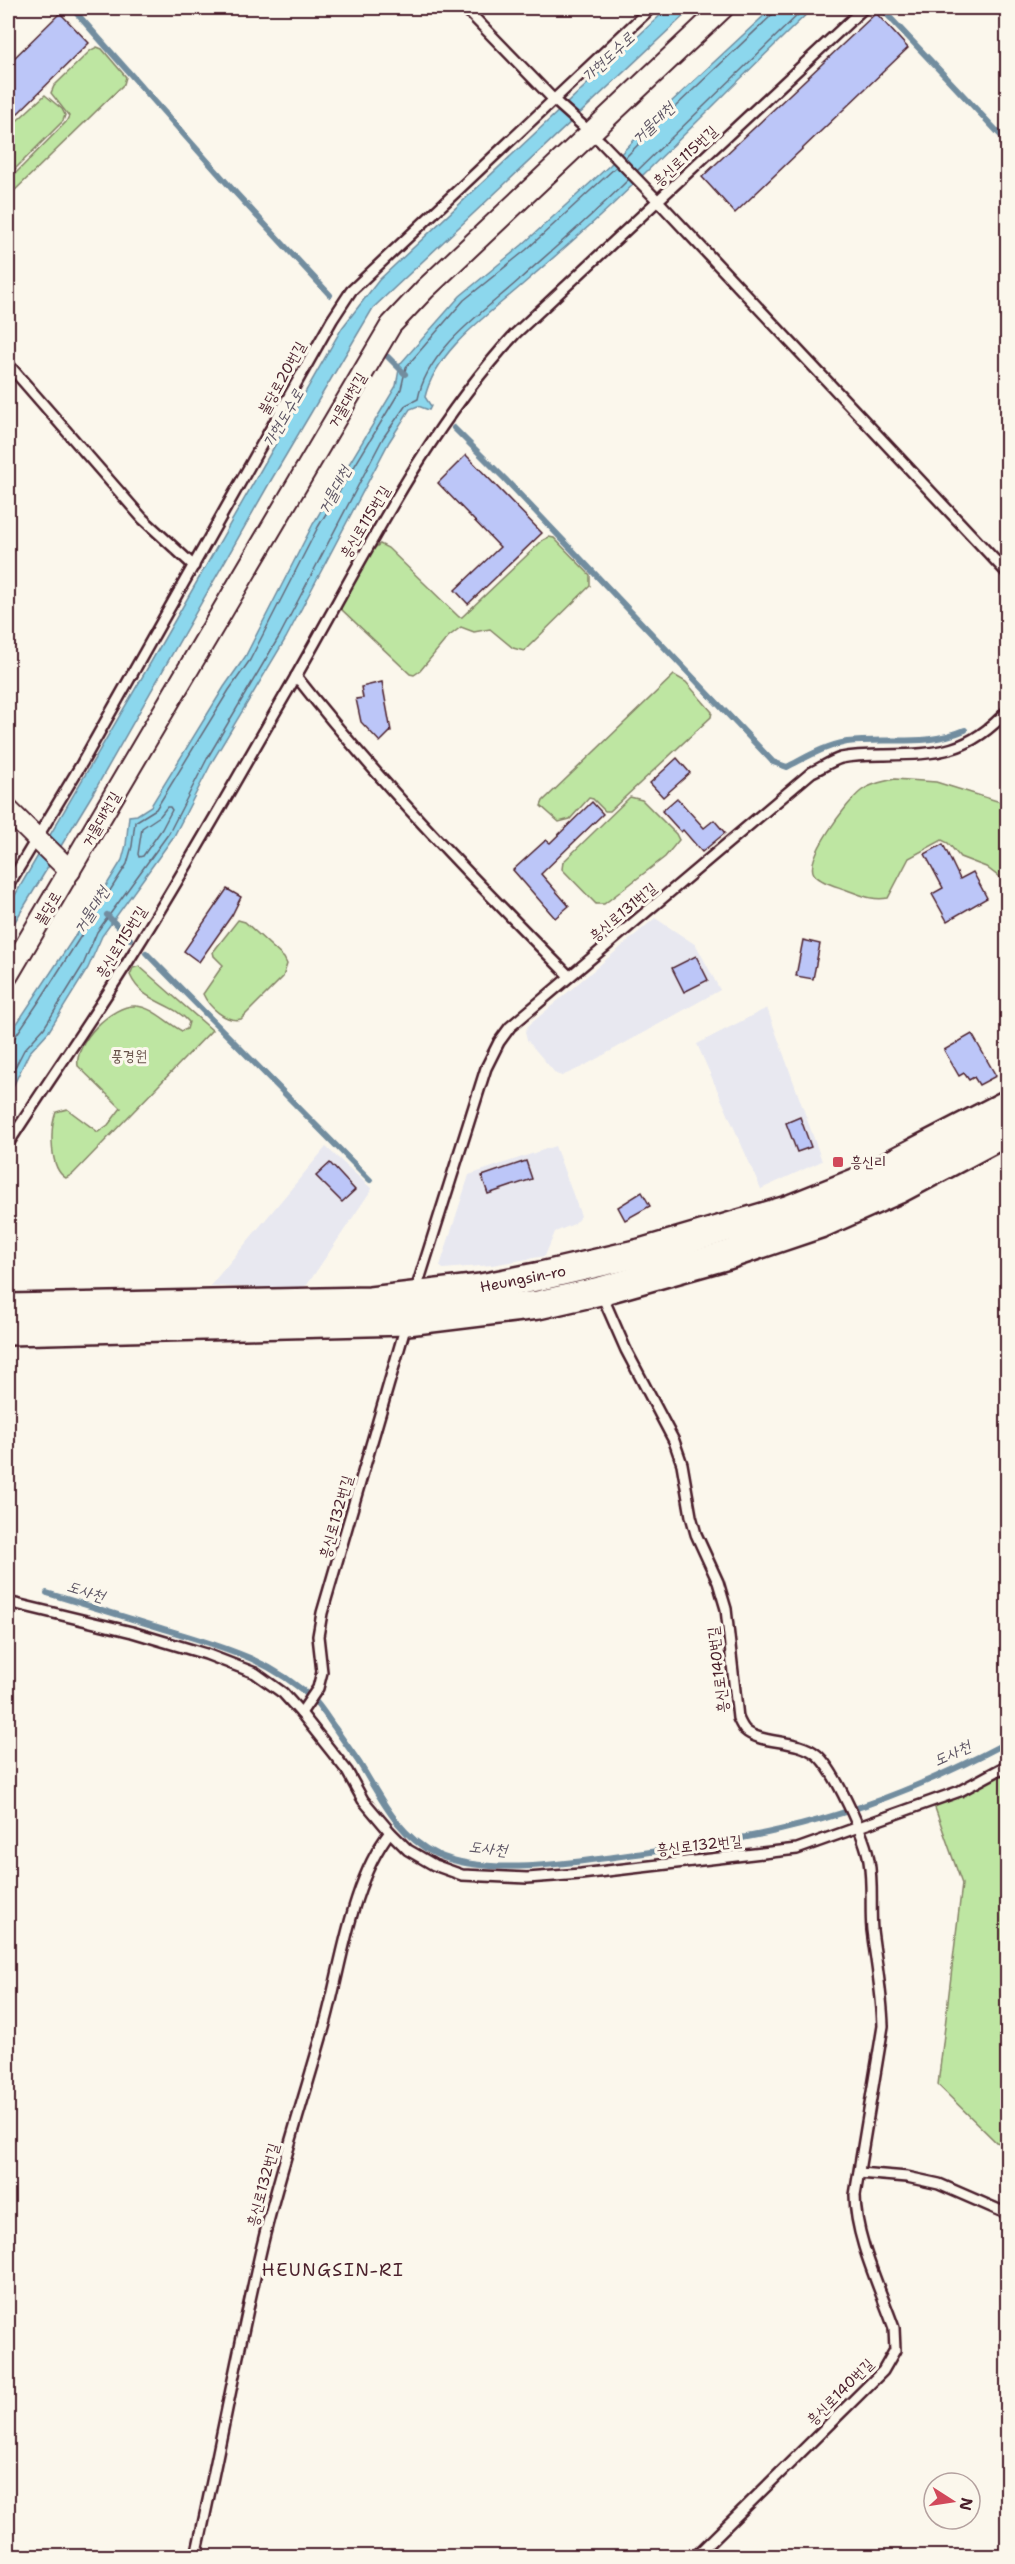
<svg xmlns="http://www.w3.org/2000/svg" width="1015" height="2564" viewBox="0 0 1015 2564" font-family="'Shantell Sans','Poor Story',sans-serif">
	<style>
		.built { fill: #e8e8f0 }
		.green { fill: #bee6a2; stroke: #848266; stroke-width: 1.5 }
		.water { fill: #8cd7ed; stroke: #728d9f; stroke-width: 1.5 }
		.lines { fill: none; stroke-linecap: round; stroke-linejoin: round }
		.shore { stroke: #646979; stroke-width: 1.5 }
		.stream { stroke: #728d9f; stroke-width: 6 }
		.building { fill: #bcc6f8; stroke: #4a1f2b; stroke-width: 1.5 }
		.service-casing { stroke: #4a1f2b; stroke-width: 14 }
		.minor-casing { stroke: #4a1f2b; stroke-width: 24 }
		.secondary-casing { stroke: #4a1f2b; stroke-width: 32 }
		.service { stroke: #fbf7ec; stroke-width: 9 }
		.minor { stroke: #fbf7ec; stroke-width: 20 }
		.secondary { stroke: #fbf7ec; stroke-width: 27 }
		.poi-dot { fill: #d1495b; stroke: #fbf7ec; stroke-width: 2 }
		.labels { text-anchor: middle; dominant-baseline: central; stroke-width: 6; stroke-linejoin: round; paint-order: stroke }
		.street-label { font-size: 15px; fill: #4a1f2b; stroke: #fbf7ec }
		.park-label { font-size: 15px; fill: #675149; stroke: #fbf7ec }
		.poi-label { font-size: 15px; fill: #4a1f2b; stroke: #fbf7ec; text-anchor: start }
		.water-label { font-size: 16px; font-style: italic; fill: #5e5665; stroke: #fbf7ec }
		.quarter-label { font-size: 18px; letter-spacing: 1.5px; fill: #4a1f2b; stroke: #fbf7ec }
	</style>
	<rect width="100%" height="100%" fill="#fbf7ec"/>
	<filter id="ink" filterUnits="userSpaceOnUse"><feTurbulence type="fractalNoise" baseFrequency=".0167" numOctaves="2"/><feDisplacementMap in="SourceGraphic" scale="12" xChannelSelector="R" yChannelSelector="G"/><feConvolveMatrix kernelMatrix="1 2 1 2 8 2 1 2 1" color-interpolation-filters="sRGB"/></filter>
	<g filter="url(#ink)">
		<g class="built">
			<polygon points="655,918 696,945 720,990 582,1067 562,1076 556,1074 527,1040 525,1032 528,1026"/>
			<polygon points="767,1008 822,1161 761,1189 697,1044"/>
			<polygon points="555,1146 581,1216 574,1224 555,1232 545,1256 492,1265 443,1269 440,1266 469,1175"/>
			<polygon points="326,1147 372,1189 307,1285 301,1288 268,1288 210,1286"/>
		</g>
		<g class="green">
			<polygon points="97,47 102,49 126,77 124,84 8,197 8,181 66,122 69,116 51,93 54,86 91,50"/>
			<polygon points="45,95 62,109 65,115 63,121 8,176 8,129"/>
			<polygon points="549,537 554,538 590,575 590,586 524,651 513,648 490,629 474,632 461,627 448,637 420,671 414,675 410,674 340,608 372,550 380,544 388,548 459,617 462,617 543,540"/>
			<polygon points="674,675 686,682 712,712 711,717 610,811 605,811 593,799 589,798 570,819 559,822 541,806 543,801"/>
			<path d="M895,779L936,782L1007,804V883L986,867L960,857L948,843L942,840L909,858L888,898C873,901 861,895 847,890C837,886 821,883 814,874C804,859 848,801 861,791C870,784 884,781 895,779Z"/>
			<polygon points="630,797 642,800 676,834 679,840 665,857 612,898 604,904 596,904 562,869 563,862"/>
			<path d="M238,920L245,922L284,958L287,964L283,977L241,1019C226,1023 209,1007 203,994L223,965L214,956L213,952Z"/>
			<path d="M139,966L212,1030L73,1174L66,1178C49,1169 50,1128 56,1112L67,1109L98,1132L108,1125L121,1108L78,1066C74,1043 112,1004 136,1006C153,1007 168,1024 182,1031L187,1029L189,1022C171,1001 143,1004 130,975L133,968Z"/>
			<polygon points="1007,1764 1007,2145 996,2142 938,2085 962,1884 934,1805"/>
		</g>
		<g class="water">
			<polygon points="668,8 692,8 373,308 270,482 92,795 8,933 8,907 151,662 342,328 379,280"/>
			<path d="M772,8H813C745,73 679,141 611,206C582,233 552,259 522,285C488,315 436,350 425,397L431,406L429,410L418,406L410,409L389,442L286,638L213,760L174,836L102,936L88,968L49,1031L29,1053L8,1097V1037L79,930L122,860L126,845L129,816L137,815L151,806L224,687L245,657L313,524L396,386L400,364L460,296L522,245L610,165L670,103Z"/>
		</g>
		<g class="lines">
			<g class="shore">
				<polyline points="625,158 675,107 773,14 775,8"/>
				<polyline points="637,171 805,8"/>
				<polygon points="167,807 170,807 172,810 162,829 143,856 139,857 138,854 142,828 160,816"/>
				<polyline points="8,1040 15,1037 40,1000 127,864 132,846 135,822 156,809 229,690 250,660 318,527 401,389 406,367 464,300 526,250 616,167"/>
				<path d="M8,1081L24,1050L44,1028L83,965L97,932L169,833L208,757L280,635L383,438L406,405L418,399C427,349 485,311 520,279C557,246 594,214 629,179"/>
			</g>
			<g class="stream">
				<polyline points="72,8 233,190 330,295"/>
				<polyline points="881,8 1008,143"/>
				<polyline points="388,357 405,374"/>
				<path d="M454,428L505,479L773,762L787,767C807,757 824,746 847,742C887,737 926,747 965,730"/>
				<polyline points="107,915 130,939"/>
				<polyline points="146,953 370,1180"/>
				<path d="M47,1593C85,1605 123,1616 161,1628C220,1646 270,1658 316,1702C323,1710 329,1720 335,1728C343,1740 352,1752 360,1764C381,1798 398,1836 436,1854C484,1876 562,1864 614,1857C669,1849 725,1843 780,1830C859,1812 936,1780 1008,1742"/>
			</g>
		</g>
		<g class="building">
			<polygon points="60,13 89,43 8,123 8,64"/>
			<polygon points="876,13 908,48 735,213 702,177"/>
			<polygon points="466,455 542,533 468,604 455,590 500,547 438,483"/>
			<polygon points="382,682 391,731 380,742 361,722 356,699 363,698 361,687"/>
			<polygon points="677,758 690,773 663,797 650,783"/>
			<polygon points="677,798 704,828 714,820 725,833 702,852 683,830 681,832 662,811"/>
			<polygon points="592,802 603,814 541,874 569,906 555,918 513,870 546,840 550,843"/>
			<polygon points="943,844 960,879 973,872 987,898 947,921 932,894 943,888 925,854"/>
			<polygon points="227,889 241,897 232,915 199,962 184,951"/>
			<polygon points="803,940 820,944 813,979 796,976"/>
			<polygon points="696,956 708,980 684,992 672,968"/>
			<polygon points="972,1034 996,1076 979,1085 974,1077 969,1080 964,1073 959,1076 944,1050"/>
			<polygon points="800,1117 811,1147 797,1152 786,1123"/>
			<polygon points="526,1161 532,1179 488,1194 482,1176"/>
			<polygon points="330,1163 355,1190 342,1202 316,1176"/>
			<polygon points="642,1192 650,1206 625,1220 618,1207"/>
		</g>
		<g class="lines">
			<g class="service-casing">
				<g id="service">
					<polyline points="465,8 554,100 601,142 659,202 1008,574"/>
					<polyline points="8,364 143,519 194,566"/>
					<path d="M296,676C379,782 474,880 569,976"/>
					<polyline points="8,886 82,763 332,320 351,291 651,8"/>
					<path d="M8,1144C50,1078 96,1014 137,947C190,863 238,776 288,690C359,568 419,438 515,334L864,8"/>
					<path d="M415,1293L486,1068L499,1042L510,1027L812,772C821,768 831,761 841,758C855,755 869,755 883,755C938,754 968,754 1008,710"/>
					<path d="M601,1293L626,1350L674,1441L682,1464L691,1516L696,1534L718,1582L726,1609L738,1718C740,1722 742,1727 745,1730C761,1745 797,1738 817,1755C835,1770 866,1839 869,1861C873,1884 870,1907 872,1930C876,1962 882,1993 883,2026L855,2195C855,2238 880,2288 894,2328L895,2350L883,2371L696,2556"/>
					<polyline points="8,1602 132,1632 206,1654 255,1673 283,1693 301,1713 347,1771 363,1800 390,1832 408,1850 434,1865 462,1875 527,1878 581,1874 797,1849 960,1791 1008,1765"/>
					<polyline points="301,1713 318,1688 322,1672 318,1636 322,1613 406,1325"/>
					<polyline points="859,2173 907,2177 939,2184 1008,2214"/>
					<path d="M196,2556C219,2453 238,2349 262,2246C280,2171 304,2098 325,2024C342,1963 351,1882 390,1832"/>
				</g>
			</g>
			<g class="minor-casing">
				<g id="minor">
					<polyline points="8,810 70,871"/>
					<polyline points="8,975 391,325 425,289 723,8"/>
				</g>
			</g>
			<g class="secondary-casing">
				<g id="secondary">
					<polyline points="8,1308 370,1301 481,1288 541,1276 640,1253 787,1210 857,1182 1008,1104"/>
					<polyline points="8,1331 407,1321 538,1305 600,1291 728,1255 823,1223 897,1190 1008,1131"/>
				</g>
			</g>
			<use href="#service" class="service"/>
			<use href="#minor" class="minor"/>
			<use href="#secondary" class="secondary"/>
		</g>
	</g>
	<rect class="poi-dot" x="832" y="1156" width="12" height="12" rx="3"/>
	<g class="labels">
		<g class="street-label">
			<text transform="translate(685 156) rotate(-43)">흥신로115번길</text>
			<text transform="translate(282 378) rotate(-61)">불당로20번길</text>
			<text transform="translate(347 400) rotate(-60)">거물대천길</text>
			<text transform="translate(365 522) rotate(-59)">흥신로115번길</text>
			<text transform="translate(101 819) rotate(-60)">거물대천길</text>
			<text transform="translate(48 908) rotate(-59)">불당로</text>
			<text transform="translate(623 912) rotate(-40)">흥신로131번길</text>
			<text transform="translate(121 942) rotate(-58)">흥신로115번길</text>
			<text transform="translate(523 1279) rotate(-11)">Heungsin-ro</text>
			<text transform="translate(336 1517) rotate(-74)">흥신로132번길</text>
			<text transform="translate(718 1670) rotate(-97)">흥신로140번길</text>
			<text transform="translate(699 1845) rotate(-6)">흥신로132번길</text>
			<text transform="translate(263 2185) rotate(-75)">흥신로132번길</text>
			<text transform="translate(840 2392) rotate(-45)">흥신로140번길</text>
		</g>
		<g class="park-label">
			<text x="129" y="1056">풍경원</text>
		</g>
		<g class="poi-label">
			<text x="850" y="1162">흥신리</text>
		</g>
		<g class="water-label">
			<text transform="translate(608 57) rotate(-43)">가현도수로</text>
			<text transform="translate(653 123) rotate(-44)">거물대천</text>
			<text transform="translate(283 418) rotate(-60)">가현도수로</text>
			<text transform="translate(334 490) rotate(-62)">거물대천</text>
			<text transform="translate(91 910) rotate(-58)">거물대천</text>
			<text transform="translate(86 1591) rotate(17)">도사천</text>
			<text transform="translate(952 1753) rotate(-25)">도사천</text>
			<text transform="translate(488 1848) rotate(6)">도사천</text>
		</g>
		<g class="quarter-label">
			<text x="333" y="2270">HEUNGSIN-RI</text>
		</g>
	</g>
	<rect width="1015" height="2564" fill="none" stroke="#fbf7ec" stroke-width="30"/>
	<rect x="15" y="15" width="985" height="2534" fill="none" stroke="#4a1f2b" stroke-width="2" filter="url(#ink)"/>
	<g transform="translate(952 2501) rotate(102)"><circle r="28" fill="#fbf7ec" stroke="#b4a19f" stroke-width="1.5"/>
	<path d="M0-4.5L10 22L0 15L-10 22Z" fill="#d1495b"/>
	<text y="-9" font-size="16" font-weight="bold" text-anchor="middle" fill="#4a1f2b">N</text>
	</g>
</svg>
